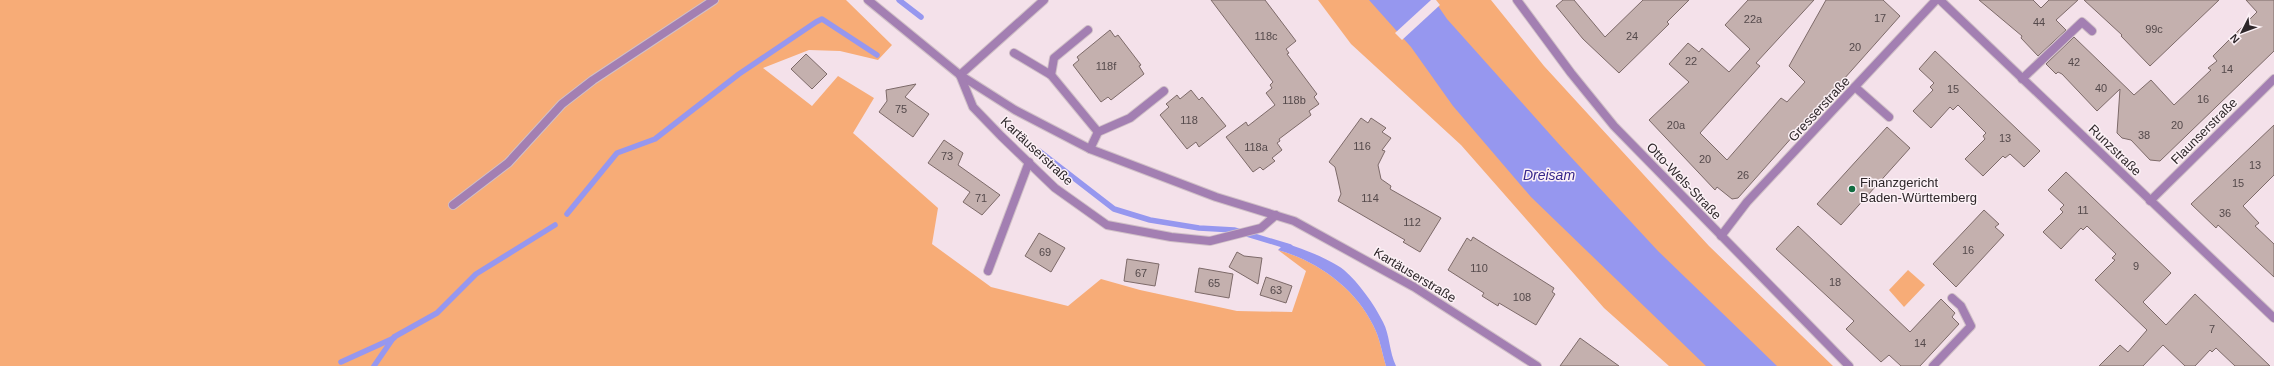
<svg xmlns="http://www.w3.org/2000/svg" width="2274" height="366" viewBox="0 0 2274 366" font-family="Helvetica,sans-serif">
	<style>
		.green { fill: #f7ac77 }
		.water { fill: #9697ef }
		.pier { fill: #f4e1ea }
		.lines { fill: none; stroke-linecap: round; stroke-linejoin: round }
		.stream { stroke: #9697ef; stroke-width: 5.5 }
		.building { fill: #c4b0ae; stroke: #7d6a69 }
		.service-casing { stroke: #d0c0c7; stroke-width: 10 }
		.minor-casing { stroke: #d0c0c7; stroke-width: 10 }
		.service { stroke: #a37fb2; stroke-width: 8 }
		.minor { stroke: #a37fb2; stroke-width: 8 }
		.poi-dot { fill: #126d41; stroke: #fcf1f6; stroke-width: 1.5 }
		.labels { text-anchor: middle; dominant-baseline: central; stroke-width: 3; stroke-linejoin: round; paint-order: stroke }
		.number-label { font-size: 11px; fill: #54494b }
		.street-label { font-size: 13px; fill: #2e272a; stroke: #fcf1f6 }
		.poi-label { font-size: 13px; fill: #2e272a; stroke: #fcf1f6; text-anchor: start }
		.water-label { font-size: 14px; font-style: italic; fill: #36268b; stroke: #fcf1f6 }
	</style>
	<rect width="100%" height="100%" fill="#f4e1ea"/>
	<g class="green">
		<path d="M0,0H846L892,45L878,60L840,51L809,50L763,68L812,106L838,76L874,98L853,133L938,208L932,244L991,287L1068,306L1101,279L1140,290L1237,311L1292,312L1306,271L1278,250C1317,261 1355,288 1373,325C1380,338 1382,353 1386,366H0Z"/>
		<polygon points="1318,0 1491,0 1544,66 1709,246 1833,366 1669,366 1604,308 1461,145 1351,44"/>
		<polygon points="1908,270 1925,285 1904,307 1889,290"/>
	</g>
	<g class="water">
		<polygon points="1369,0 1434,0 1447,19 1557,142 1658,251 1777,366 1706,366 1531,197 1453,106 1411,47"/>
		<path d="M1285,243C1303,249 1330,259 1344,270C1359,283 1374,304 1383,322C1390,335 1389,352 1396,366H1386C1382,353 1380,338 1373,325C1355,288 1317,261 1278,250Z"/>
	</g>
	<polygon class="pier" points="1431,0 1436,0 1440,5 1402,40 1395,33"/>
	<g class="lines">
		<g class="stream">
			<polyline points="899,0 921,17"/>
			<polyline points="1039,151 1114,209 1150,220 1199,228 1234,230 1290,247"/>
			<polyline points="567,214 617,153 655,139 739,74 816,22 822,19 877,55"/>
			<polyline points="341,362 394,338"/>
			<polyline points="374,366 394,337 437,313 476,274 555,225"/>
		</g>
	</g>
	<g class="building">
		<polygon points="1211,0 1265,0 1296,41 1286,49 1289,53 1287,54 1317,94 1314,97 1319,104 1309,111 1311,115 1279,139 1280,141 1277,143 1282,150 1272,158 1275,161 1263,170 1260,167 1253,172 1226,137 1246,122 1248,126 1275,105 1266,93 1272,88 1270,85 1273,82"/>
		<polygon points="1563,0 1574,0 1605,37 1643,0 1689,0 1667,22 1669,24 1619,73 1583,39 1556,6"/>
		<polygon points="1748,0 1814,0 1756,63 1760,66 1700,133 1727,160 1781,98 1787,102 1805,82 1789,66 1826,0 1883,0 1900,16 1738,198 1732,199 1717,187 1715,190 1649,120 1689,82 1669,64 1688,43 1699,52 1702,48 1729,72 1750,49 1725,25"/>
		<polygon points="1979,0 2033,0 2041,8 2049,0 2078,0 2056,20 2066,30 2038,56 2021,38 2022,36"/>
		<polygon points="2084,0 2219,0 2150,66 2121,36 2122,35"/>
		<polygon points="2246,0 2274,0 2274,51 2160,161 2150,160 2131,140 2122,138 2117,133 2120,89 2097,111 2062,74 2058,72 2056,74 2046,64 2074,37 2134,95 2151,80 2174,105 2211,70 2208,68 2217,61 2213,56 2257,12"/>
		<polygon points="1110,30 1115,37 1118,35 1141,65 1139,66 1144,74 1111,100 1108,97 1101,102 1073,65 1079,60 1077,57"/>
		<polygon points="1935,51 2040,151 2024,167 2010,154 2005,158 2003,156 1983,176 1965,159 1985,139 1983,136 1986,133 1958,105 1953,110 1950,107 1931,128 1913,111 1933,90 1930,87 1934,83 1919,69"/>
		<polygon points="806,54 827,74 812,89 791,69"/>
		<polygon points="916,84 905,97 929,114 913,137 879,112 887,101 886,90"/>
		<polygon points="1191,90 1199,100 1202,97 1226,126 1199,147 1196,142 1187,149 1160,115 1169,107 1166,104 1177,95 1180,99"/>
		<polygon points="1361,118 1368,123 1371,118 1386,128 1382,132 1391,138 1382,150 1385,151 1378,165 1381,179 1391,186 1390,189 1441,218 1420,252 1403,242 1405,240 1338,201 1341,194 1338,180 1335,167 1329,162"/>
		<polygon points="2274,125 2274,175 2243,206 2259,223 2255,226 2274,244 2274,277 2218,225 2216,228 2191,204"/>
		<polygon points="1887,127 1910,148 1841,225 1817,204"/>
		<polygon points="944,140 963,153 958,165 1000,195 982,215 963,202 970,192 928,163"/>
		<polygon points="2066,172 2171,273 2143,302 2166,325 2195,294 2270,366 2235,366 2216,348 2212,352 2210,350 2195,366 2185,366 2163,345 2143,366 2099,366 2120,345 2128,352 2147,330 2095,280 2115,260 2112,258 2116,254 2087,226 2083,230 2081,228 2061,249 2043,232 2063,212 2060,209 2064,205 2048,190"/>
		<polygon points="1984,210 1999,224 1995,227 2004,235 1956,287 1933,264"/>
		<polygon points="1798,226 1910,332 1941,299 1955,313 1952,317 1959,324 1920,366 1901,366 1889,355 1881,362 1846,329 1854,321 1776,249"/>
		<polygon points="1039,233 1065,248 1051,272 1025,256"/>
		<polygon points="1473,237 1554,288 1552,292 1555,294 1536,325 1499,303 1498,306 1482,296 1484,293 1448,270 1467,238 1471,241"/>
		<polygon points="1237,252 1244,256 1262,258 1258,284 1229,267"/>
		<polygon points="1127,259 1159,264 1155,286 1124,281"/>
		<polygon points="1199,268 1233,274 1229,298 1195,292"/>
		<polygon points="1266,277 1292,286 1286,303 1260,295"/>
		<polygon points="1580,338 1619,366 1560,366"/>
	</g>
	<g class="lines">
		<g class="service-casing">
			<g id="service">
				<polyline points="1014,53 1051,75 1098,132"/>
				<polyline points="960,75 1044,0"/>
				<polyline points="1051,75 1054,58 1088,30"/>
				<polyline points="2022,79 2082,22 2092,31"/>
				<polyline points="1855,87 1889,117"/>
				<polyline points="1090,149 1098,132 1130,118 1164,91"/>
				<polyline points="453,205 508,163 562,104 593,80 714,0"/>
				<polyline points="988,271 1029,162"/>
				<polyline points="1933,366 1971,326 1961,306 1952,298"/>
			</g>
		</g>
		<g class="minor-casing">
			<g id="minor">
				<polyline points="868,0 960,75 1015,110 1090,149 1216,197 1294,221 1414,287 1537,366"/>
				<polyline points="1517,0 1571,73 1614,126 1849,366"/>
				<polyline points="1940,0 2274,318"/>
				<polyline points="960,75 973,107 1001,136 1055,188 1107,225 1171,237 1210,241 1261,228 1276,215"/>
				<polyline points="2150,201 2274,79"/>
				<polyline points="1721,236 1747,202 1936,0"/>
			</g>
		</g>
		<use href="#service" class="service"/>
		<use href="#minor" class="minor"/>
	</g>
	<circle class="poi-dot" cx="1852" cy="189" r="4"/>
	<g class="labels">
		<g class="number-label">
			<text x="1880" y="18">17</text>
			<text x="1753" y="19">22a</text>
			<text x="2039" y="22">44</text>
			<text x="2154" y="29">99c</text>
			<text x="1266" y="36">118c</text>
			<text x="1632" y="36">24</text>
			<text x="1855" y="47">20</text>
			<text x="1691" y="61">22</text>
			<text x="2074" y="62">42</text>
			<text x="1106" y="66">118f</text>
			<text x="2227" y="69">14</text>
			<text x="2101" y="88">40</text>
			<text x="1953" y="89">15</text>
			<text x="2203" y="99">16</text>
			<text x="1294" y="100">118b</text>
			<text x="901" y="109">75</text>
			<text x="1189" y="120">118</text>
			<text x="1676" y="125">20a</text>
			<text x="2177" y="125">20</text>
			<text x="2144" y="135">38</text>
			<text x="2005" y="138">13</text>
			<text x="1362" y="146">116</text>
			<text x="1256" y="147">118a</text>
			<text x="947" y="156">73</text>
			<text x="1705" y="159">20</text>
			<text x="2255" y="165">13</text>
			<text x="1743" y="175">26</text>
			<text x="2238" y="183">15</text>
			<text x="981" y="198">71</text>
			<text x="1370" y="198">114</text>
			<text x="2083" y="210">11</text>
			<text x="2225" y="213">36</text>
			<text x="1412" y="222">112</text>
			<text x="1968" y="250">16</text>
			<text x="1045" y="252">69</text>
			<text x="2136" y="266">9</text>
			<text x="1479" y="268">110</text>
			<text x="1141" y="273">67</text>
			<text x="1835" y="282">18</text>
			<text x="1214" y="283">65</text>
			<text x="1276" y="290">63</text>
			<text x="1522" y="297">108</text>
			<text x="2212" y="329">7</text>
			<text x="1920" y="343">14</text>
		</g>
		<g class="street-label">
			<text transform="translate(1819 109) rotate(-47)">Gresserstraße</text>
			<text transform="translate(2204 131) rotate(-45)">Flaunserstraße</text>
			<text transform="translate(2115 150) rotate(44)">Runzstraße</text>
			<text transform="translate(1037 151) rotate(43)">Kartäuserstraße</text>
			<text transform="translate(1684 181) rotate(46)">Otto-Wels-Straße</text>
			<text transform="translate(1415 275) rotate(31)">Kartäuserstraße</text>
		</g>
		<g class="poi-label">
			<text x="1860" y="182">Finanzgericht<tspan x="1860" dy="15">Baden-Württemberg</tspan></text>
		</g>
		<g class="water-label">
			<text x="1549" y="175">Dreisam</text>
		</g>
	</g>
	<g transform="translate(2242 32) rotate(228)" stroke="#fcf1f6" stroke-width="3" paint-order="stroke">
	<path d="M0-3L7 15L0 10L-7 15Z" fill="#2e272a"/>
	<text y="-6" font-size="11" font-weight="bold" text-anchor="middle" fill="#2e272a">N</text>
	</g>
</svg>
